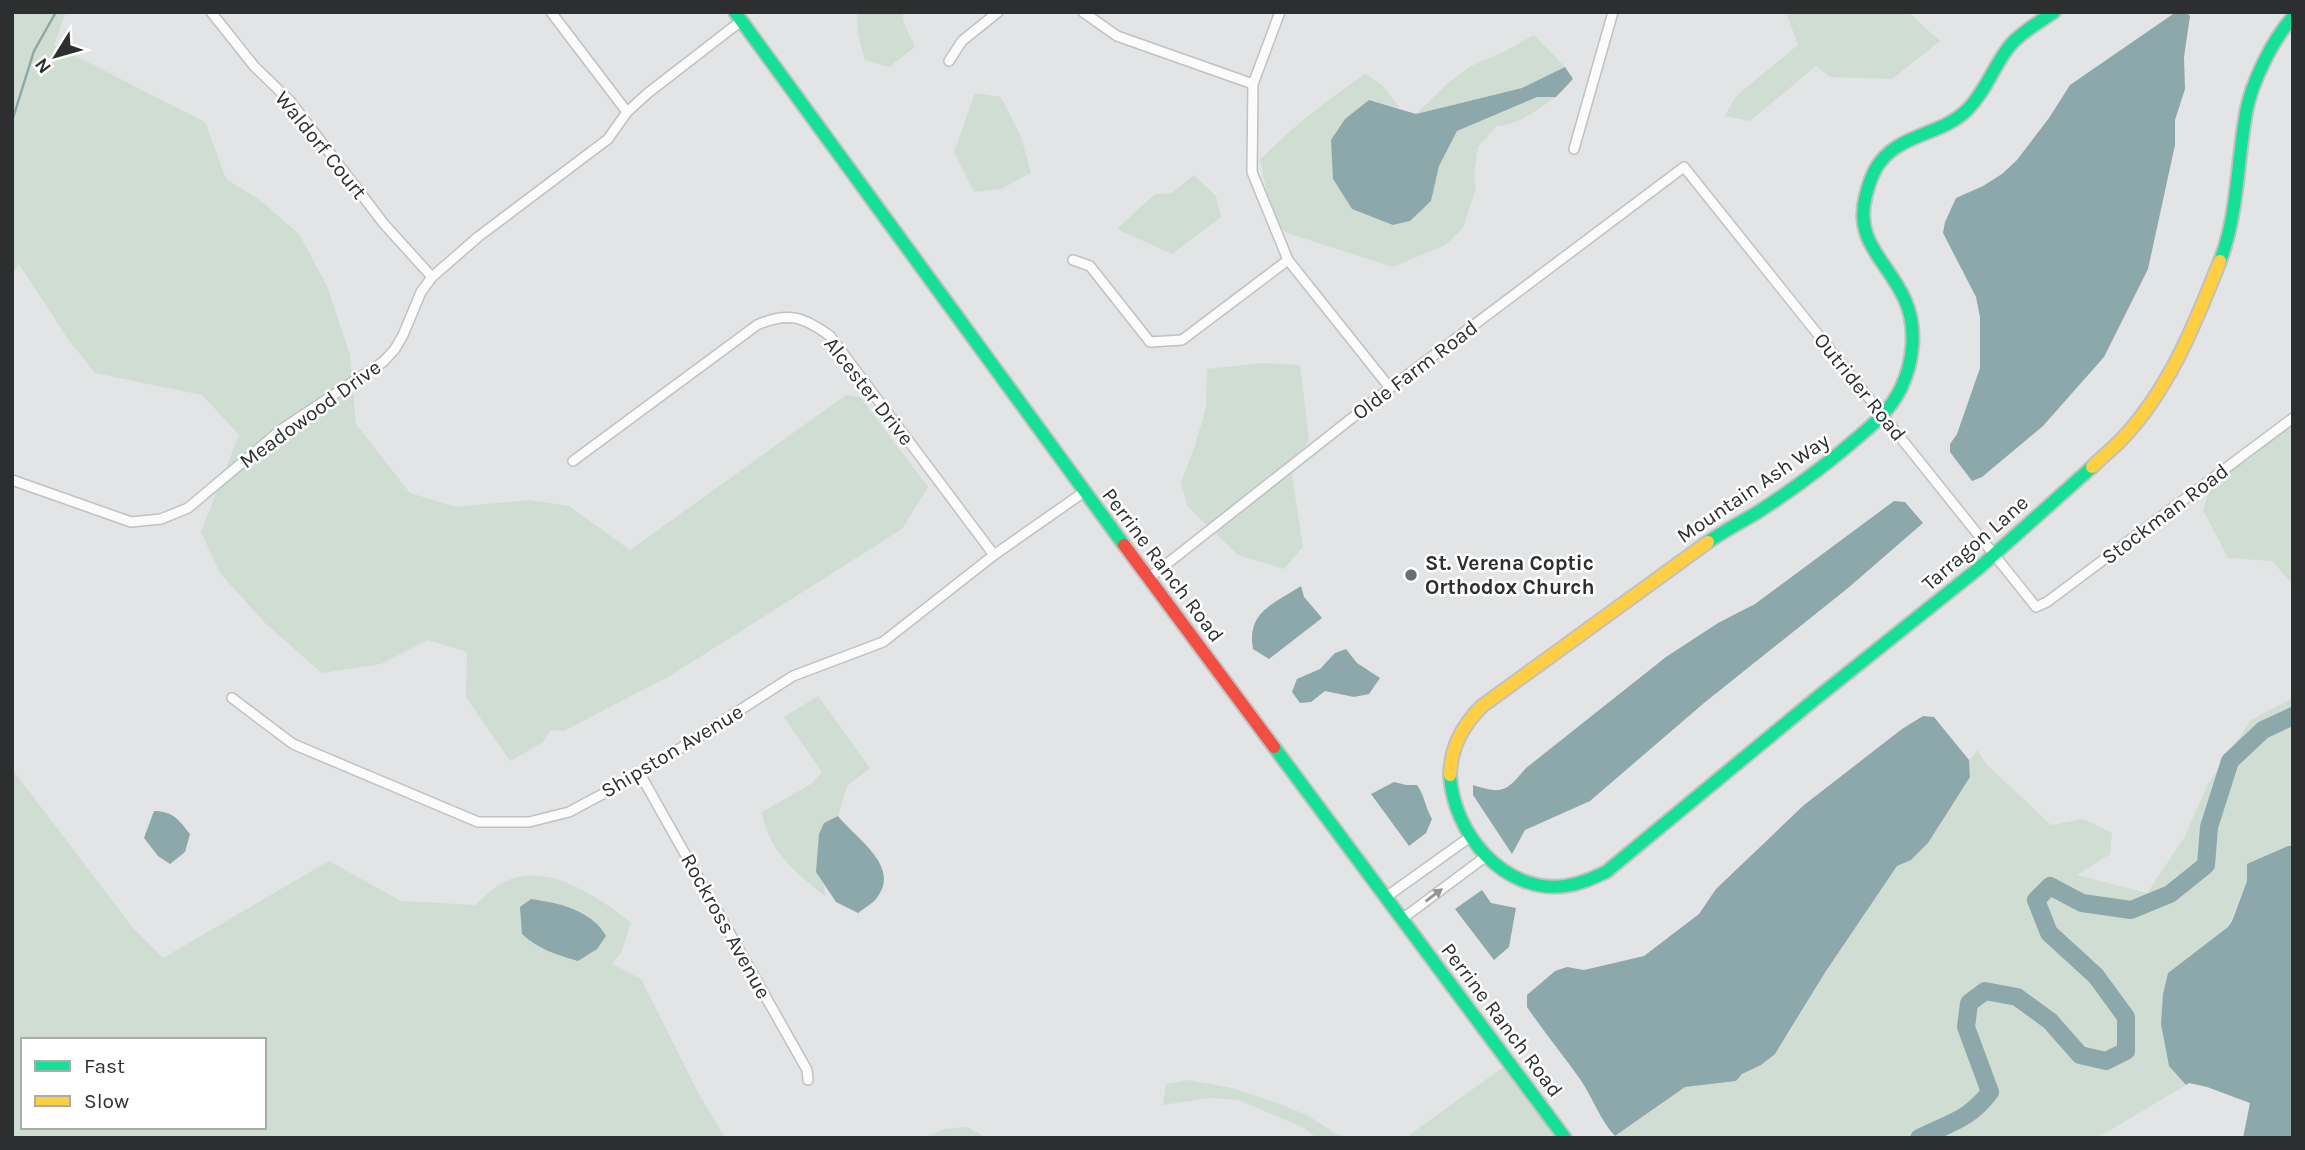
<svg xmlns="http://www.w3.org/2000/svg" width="2305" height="1150" viewBox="0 0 2305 1150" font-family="Karla,sans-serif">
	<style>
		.green { fill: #cfddd3; fill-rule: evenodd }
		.water { fill: #8da8aa }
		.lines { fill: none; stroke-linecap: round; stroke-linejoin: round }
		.stream { stroke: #8da8aa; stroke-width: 2.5 }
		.river { stroke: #8da8aa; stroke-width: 18 }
		.street-casing { stroke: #c0c1c2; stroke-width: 12 }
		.fast-casing { stroke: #c0c1c2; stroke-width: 16 }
		.slow-casing { stroke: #c0c1c2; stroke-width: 16 }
		.jam-casing { stroke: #c0c1c2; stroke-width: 16 }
		.street { stroke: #fbfbfb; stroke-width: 9 }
		.fast { stroke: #16e098; stroke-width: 12 }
		.slow { stroke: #ffcf43; stroke-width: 12 }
		.jam { stroke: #f24e42; stroke-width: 12 }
		.oneway { fill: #949495 }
		.poi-dot { fill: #6d6e6f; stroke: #fff; stroke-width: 2.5 }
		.labels { text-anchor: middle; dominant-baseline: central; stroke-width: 5; stroke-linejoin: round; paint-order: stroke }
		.street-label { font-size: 21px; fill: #2d2e2f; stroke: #fff }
		.poi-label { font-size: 21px; font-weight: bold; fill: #2d2e2f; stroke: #fff; text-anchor: start }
	</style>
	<rect width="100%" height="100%" fill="#e3e4e5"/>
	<g class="green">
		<polygon points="12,12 66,12 54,45 205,122 226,179 261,201 299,234 327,286 350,355 356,424 410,493 456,507 529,500 569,506 630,550 846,395 860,397 928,487 902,529 673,674 564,731 551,730 543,742 510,761 466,697 467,652 428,640 381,664 322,673 266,624 220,573 201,532 239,435 202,395 95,373 68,339 19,264 12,274"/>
		<polygon points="857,12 903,12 903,21 915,47 889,67 865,60 858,35"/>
		<polygon points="1786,12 1908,12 1940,41 1892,79 1830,77 1816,66 1750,121 1725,116 1736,96 1798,45"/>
		<polygon points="1534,35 1565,67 1522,88 1416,114 1447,84 1469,67 1505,51"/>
		<path d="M1365,74L1382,85L1400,108L1369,100L1333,179L1352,209L1394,225L1410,221L1431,201L1439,166L1457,131L1537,97H1556C1538,109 1519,125 1497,126L1478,147L1474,174L1476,188L1463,228L1445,245L1393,267L1287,233L1268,217V197L1260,160C1292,127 1327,100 1365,74Z"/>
		<polygon points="975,93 1001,97 1021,137 1031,173 1001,189 974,192 954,152"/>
		<polygon points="1194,175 1216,196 1221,217 1172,254 1117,229 1155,194 1172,193"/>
		<polygon points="1262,363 1300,365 1309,439 1291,470 1303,547 1284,569 1238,555 1188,507 1181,482 1195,446 1206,407 1207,369"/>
		<polygon points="2293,423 2293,585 2272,561 2228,558 2203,510 2213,477 2248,460"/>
		<path d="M818,696L870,768L847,786L838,816L824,823L816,872L824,886L825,896C796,873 768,851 762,812L811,784L822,772L784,717Z"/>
		<polygon points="2293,698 2293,846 2285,848 2247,881 2228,927 2168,973 2169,1066 2186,1085 2097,1138 1613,1138 1685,1087 1736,1081 1742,1074 1761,1065 1789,1033 1826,971 1897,866 1911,859 1928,843 1970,777 1969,761 1977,750 1986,764 2051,825 2083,819 2112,833 2110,854 2077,875 2147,893 2184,838 2208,784 2251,720"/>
		<path d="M12,769L133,928L163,958L329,861L401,901L475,905C482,899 489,892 496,887C540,856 596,895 631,923L621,953L612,964L641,979L699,1094L725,1138H12ZM23,1040H264V1127H23Z"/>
		<polygon points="1505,1066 1558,1138 1405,1138"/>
		<polygon points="1188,1080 1232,1088 1280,1104 1309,1116 1336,1134 1349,1138 1317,1138 1304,1128 1239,1100 1209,1098 1163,1105 1166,1084"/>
		<polygon points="967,1127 987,1138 924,1138 944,1129"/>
	</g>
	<g class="water">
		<polygon points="2176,12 2186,12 2190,16 2184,57 2185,89 2175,120 2175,145 2148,269 2104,357 2043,426 1982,477 1972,481 1950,452 1950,444 1957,434 1980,368 1980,317 1976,297 1943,233 1945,222 1956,198 1983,186 2002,174 2017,160 2049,118 2070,85"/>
		<polygon points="1565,67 1573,79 1556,97 1537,97 1457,131 1439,166 1431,201 1410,221 1393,225 1352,209 1333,179 1331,140 1345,119 1369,100 1416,114 1522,88"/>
		<path d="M1894,501L1905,502L1923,523L1848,588L1704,703L1590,801L1525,830L1512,854L1473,795V785C1504,795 1506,791 1526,768L1666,657L1718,623L1755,604Z"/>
		<path d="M1301,586L1304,597L1322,618L1269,659L1253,649C1246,611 1276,603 1301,586Z"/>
		<polygon points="1346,649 1357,663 1380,678 1369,694 1354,697 1325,691 1311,702 1300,703 1292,692 1297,679 1320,669 1335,653"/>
		<path d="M1923,716L1934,717L1969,760L1970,777L1928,843L1911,860L1897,866L1826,971L1775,1054L1761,1065L1742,1074L1736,1081L1685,1087L1615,1136C1600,1120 1593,1098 1580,1079C1563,1055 1544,1032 1527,1007V995L1555,971L1567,967L1584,970L1644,956L1699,914L1716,889L1804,805L1902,729Z"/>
		<path d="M1394,782L1406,785H1417C1425,796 1425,807 1432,819L1426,833L1409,846L1371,794Z"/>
		<path d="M154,811C173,811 179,820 190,834L185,852L170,864L158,856L144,838Z"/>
		<path d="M838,816C855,838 903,867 876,899C872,904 864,908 858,913L836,902L816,872L819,834L824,823Z"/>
		<polygon points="2288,846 2293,846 2293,1138 2243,1138 2250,1103 2207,1087 2189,1083 2186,1085 2169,1066 2161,1024 2163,994 2168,973 2228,927 2232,921 2247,881 2247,864"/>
		<polygon points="1482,890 1491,903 1516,908 1509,947 1494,960 1455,909"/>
		<path d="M531,899C559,903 591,910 606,936L597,949L578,961C557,955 538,949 522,934L520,907Z"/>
	</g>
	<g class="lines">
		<polyline class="stream" points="12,121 34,51 56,12"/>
		<path class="river" d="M1919,1138C1949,1123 1969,1120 1990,1092L1966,1027L1969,1003L1985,991L2017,997L2050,1021L2080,1055L2106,1061L2126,1051V1017L2096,976L2049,933L2036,900L2050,886L2082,903L2131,910L2170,894L2206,865L2209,827L2230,761L2263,730L2293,716"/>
		<g class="street-casing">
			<g id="street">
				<polyline points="211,12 254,66 290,101 384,224 432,277"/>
				<polyline points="551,12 627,112"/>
				<polyline points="1083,12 1117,36 1253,84"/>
				<polyline points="1280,12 1253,84 1252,172 1288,260 1390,388"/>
				<polyline points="949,61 962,41 998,12"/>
				<polyline points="1574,149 1613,12"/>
				<polyline points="1073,260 1090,266 1150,342 1182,340 1288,260"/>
				<path d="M573,461L757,325C788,311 804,317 830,336L994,555"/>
				<polyline points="12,480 131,522 161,519 188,508 282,429 383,362 395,349 403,335 421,292 432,277 478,237 608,139 627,112 648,93 741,21"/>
				<polyline points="1149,578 1390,388 1684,167 2036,607 2047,602 2293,418"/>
				<polyline points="232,698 293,744 478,822 529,822 569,812 640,774 793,676 883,642 994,555 1084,492"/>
				<polyline points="640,774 807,1070 808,1080"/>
				<polyline points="1386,897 1470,837"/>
				<polyline points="1402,919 1485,857"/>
			</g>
		</g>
		<g class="fast-casing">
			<g id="fast">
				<polyline points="735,12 1124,545"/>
				<path d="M2220,261C2238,215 2237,162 2246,113C2251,83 2273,39 2293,17"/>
				<path d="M1708,542C1724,531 1741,522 1758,512C1792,490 1825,466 1856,439C1874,424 1891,409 1901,388C1914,361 1917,327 1905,300C1888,261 1853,242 1866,195C1869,183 1873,170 1881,161C1902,134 1943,134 1967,110C1985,92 1993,68 2008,48C2020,33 2038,23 2054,12"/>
				<polyline points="1274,747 1565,1138"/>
				<path d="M1450,775C1453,833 1504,894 1565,886C1580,884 1593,878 1606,872L1814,700L1979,568L2092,467"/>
			</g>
		</g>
		<g class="slow-casing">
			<g id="slow">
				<path d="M2092,467C2101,458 2111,450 2120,441C2168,392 2195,324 2220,261"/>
				<path d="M1450,775C1451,747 1462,726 1482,706L1708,542"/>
			</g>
		</g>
		<g class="jam-casing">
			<polyline id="jam" points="1124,545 1274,747"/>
		</g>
		<use href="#street" class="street"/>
		<use href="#fast" class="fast"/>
		<use href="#slow" class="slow"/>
		<use href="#jam" class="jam"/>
	</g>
	<defs><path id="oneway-solid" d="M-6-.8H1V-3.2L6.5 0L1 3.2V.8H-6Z" transform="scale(1.75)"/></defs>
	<use class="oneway" href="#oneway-solid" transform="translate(1434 895) rotate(-37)"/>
	<circle class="poi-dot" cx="1411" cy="575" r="7"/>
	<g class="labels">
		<g class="street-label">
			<text transform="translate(321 145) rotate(51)">Waldorf Court</text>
			<text transform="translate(1415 370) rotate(-37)">Olde Farm Road</text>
			<text transform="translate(1860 387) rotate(51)">Outrider Road</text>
			<text transform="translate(869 391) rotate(52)">Alcester Drive</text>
			<text transform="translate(310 414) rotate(-36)">Meadowood Drive</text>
			<text transform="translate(1753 488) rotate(-34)">Mountain Ash Way</text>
			<text transform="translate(2165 514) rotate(-37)">Stockman Road</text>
			<text transform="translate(1975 543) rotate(-41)">Tarragon Lane</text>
			<text transform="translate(1163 565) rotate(53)">Perrine Ranch Road</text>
			<text transform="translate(672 751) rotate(-31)">Shipston Avenue</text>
			<text transform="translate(726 926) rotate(61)">Rockross Avenue</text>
			<text transform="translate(1502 1020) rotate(53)">Perrine Ranch Road</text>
		</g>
		<g class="poi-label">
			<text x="1425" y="563">St. Verena Coptic<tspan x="1425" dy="24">Orthodox Church</tspan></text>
		</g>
	</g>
	<rect width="2305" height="1150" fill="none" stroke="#2d2e2f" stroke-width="28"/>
	<rect x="21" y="1038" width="245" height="91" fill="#ffffff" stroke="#ababac" stroke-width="2"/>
	<rect x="35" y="1061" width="35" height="10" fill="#16e098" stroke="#ababac" stroke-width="2"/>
	<text x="84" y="1073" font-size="21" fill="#2d2e2f">Fast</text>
	<rect x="35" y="1096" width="35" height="10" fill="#ffcf43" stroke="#ababac" stroke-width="2"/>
	<text x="84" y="1108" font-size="21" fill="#2d2e2f">Slow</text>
	<g transform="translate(56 56) rotate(233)" stroke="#ffffff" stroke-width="5" paint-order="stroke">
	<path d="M0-5L12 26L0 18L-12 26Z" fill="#2d2e2f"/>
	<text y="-10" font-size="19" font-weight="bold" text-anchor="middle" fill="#2d2e2f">N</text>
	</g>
</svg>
